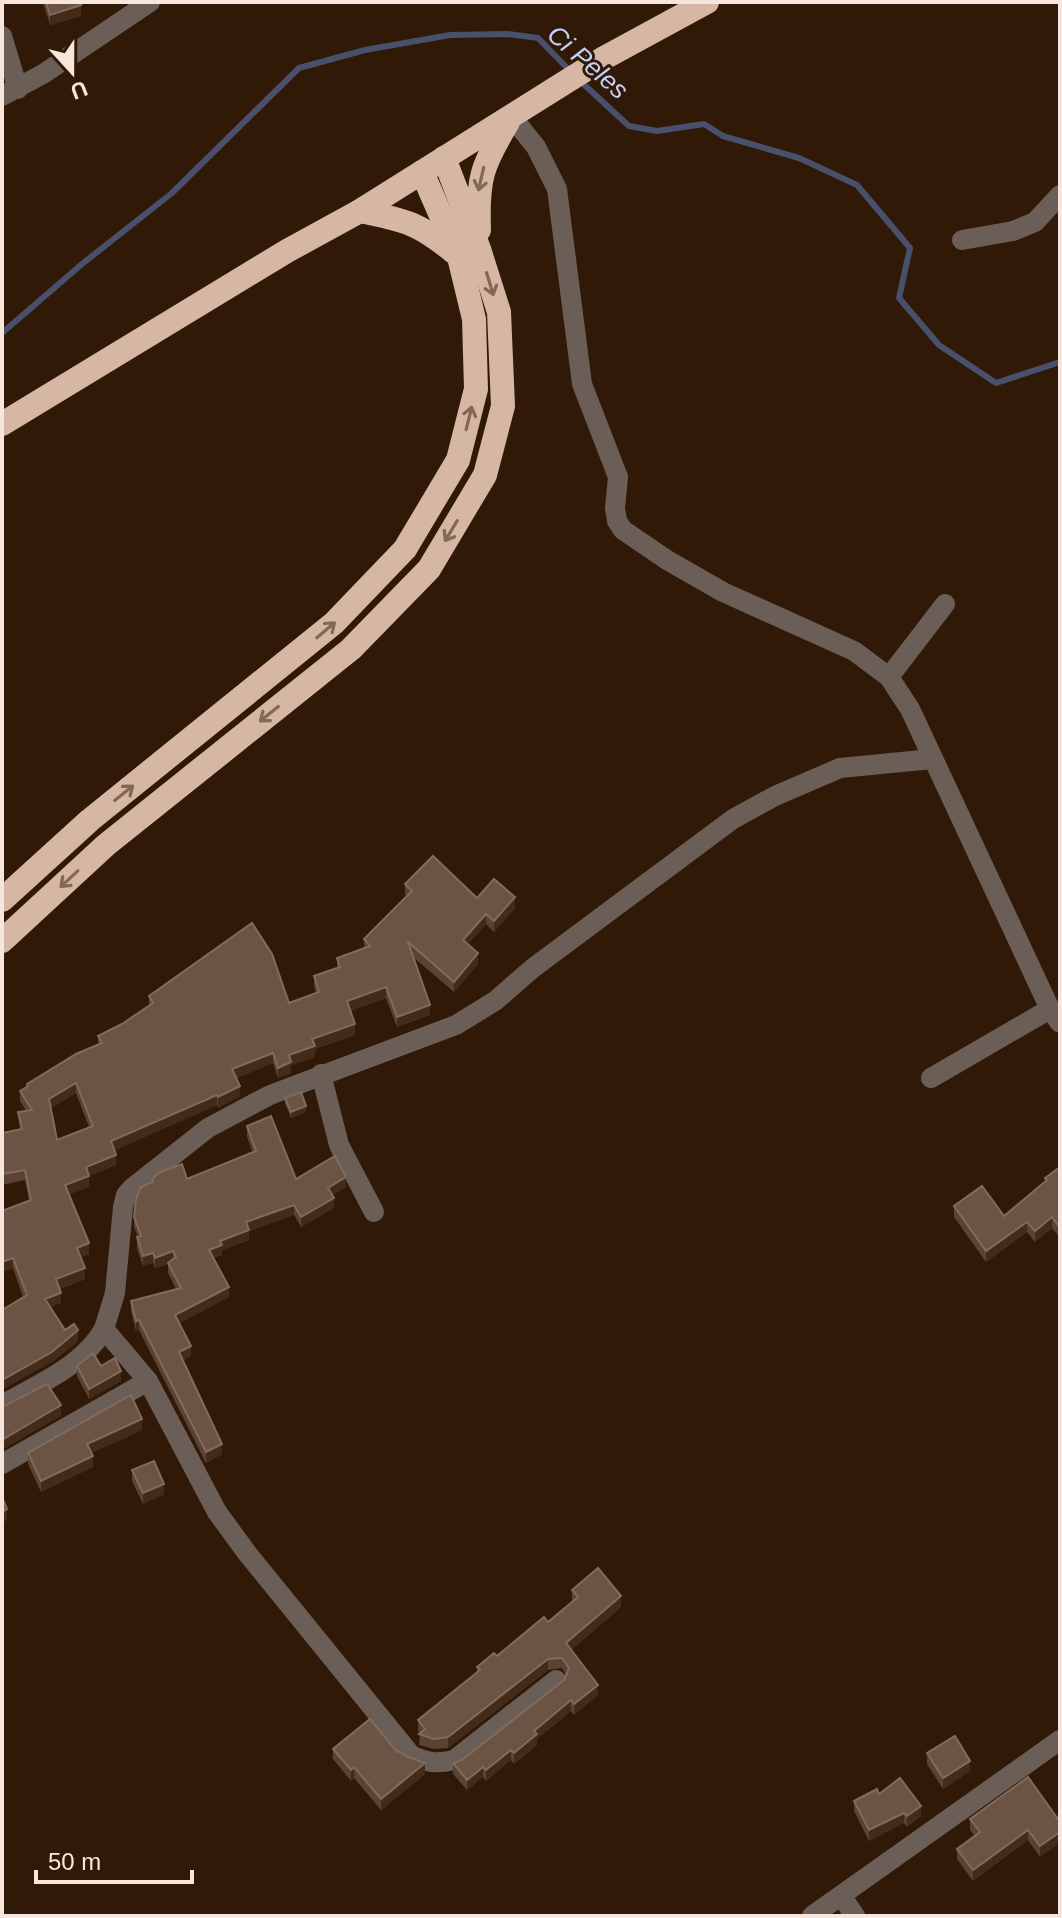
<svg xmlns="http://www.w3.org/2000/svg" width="1062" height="1918" viewBox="0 0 1062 1918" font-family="Arial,sans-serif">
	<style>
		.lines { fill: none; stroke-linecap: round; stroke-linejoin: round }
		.stream { stroke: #48506b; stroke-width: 6 }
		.minor { stroke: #6a5e56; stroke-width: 20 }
		.highway { stroke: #d5b7a3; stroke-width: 24 }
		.wall { fill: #5b4232; fill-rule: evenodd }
		.shaded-wall { fill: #432a19 }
		.building { fill: #6b5444; stroke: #816b5c; stroke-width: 2; fill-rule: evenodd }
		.oneway { stroke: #826855 }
		.labels { text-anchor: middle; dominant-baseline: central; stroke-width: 6; stroke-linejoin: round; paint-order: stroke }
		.water-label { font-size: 26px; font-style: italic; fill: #c4d1fb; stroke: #301907 }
	</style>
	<rect width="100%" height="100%" fill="#301907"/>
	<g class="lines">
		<g class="stream">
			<polyline points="579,80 629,126 657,131 704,124 723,136 799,158 857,185 910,248 899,298 939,345 996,383 1060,362"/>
			<polyline points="2,333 82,264 172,193 299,68 365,50 450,35 508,34 538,38 571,72"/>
		</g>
		<g class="minor">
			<polyline points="2,36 18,89"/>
			<polyline points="2,96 43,74 150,2"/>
			<polyline points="512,117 536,147 557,189 582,384 618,477 615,508 617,521 623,530 667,560 723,592 854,651 889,677 910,709 1050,1009 1060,1023"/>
			<polyline points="962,240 1013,231 1035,222 1060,195"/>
			<polyline points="889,677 945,604"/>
			<polyline points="321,1074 339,1145 374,1212"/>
			<polyline points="931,1078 1050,1009"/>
			<path d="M148,1381L217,1512L247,1553L411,1755C427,1763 437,1764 454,1760L556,1680"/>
			<path d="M2,1405C38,1384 83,1366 104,1329"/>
			<polyline points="2,1464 148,1381 104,1329 115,1293 123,1207 126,1195 132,1188 208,1128 270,1095 456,1025 495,1001 533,968 733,819 775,796 840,768 932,759"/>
			<polyline points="842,1897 855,1916"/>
			<polyline points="812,1916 1060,1740"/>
		</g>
		<g class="highway">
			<path d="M360,211C405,220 419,223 455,253"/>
			<path d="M479,230C477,179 482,165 508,122"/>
			<polyline points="2,424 287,251 360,211 604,58 707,2"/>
			<polyline points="2,900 90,820 334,623 405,549 458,460 476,389 474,319 459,257 422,172"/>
			<polyline points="2,941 106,845 351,649 429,569 485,475 503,406 499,312 479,249 444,158"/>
		</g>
	</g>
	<g class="wall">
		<polygon points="43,2 80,2 81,16 50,25"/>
		<path d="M405,884L477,898L515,908L494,932L486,924L468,944L478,964L454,992L413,957L430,1015L397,1027L386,998L350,1011L355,1035L315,1049V1057L291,1065V1073L278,1078L273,1063L236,1078L240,1096L218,1108L217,1105L115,1150L116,1165L89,1176V1187L69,1194L89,1254L80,1257L85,1279L60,1289L61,1303L50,1307L65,1330L78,1341L52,1362L23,1297L13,1268L2,1272L29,1201L25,1180L2,1185V1133L20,1130L18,1112L26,1111L20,1101V1091L27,1087V1084L98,1045V1036L122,1024L149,1006V996L289,1003L316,993L314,987V976L337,968V958L364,949V939L407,896L405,895ZM76,1093L89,1127L57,1140L51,1108Z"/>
		<polygon points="285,1098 306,1112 291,1118 285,1103"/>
		<polygon points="247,1126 296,1179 346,1187 332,1195 334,1208 301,1227 294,1215 249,1231 249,1240 222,1250 222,1255 213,1258 229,1297 179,1323 191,1356 183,1360 222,1454 206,1463 139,1330 136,1331 131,1311 131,1301 176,1289 168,1273 168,1264 155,1268 153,1263 143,1266 137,1248 137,1237 138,1237 134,1227 134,1217 152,1182 152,1179 187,1179 253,1153 247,1137"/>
		<polygon points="1060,1167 1060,1238 1052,1228 1035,1242 1027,1232 986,1262 954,1217 954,1206 1004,1216 1045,1181 1045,1178"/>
		<polygon points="77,1366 101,1366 121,1381 89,1399 77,1376"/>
		<polygon points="142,1430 91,1453 93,1467 41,1492 28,1464 28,1453"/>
		<polygon points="132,1470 164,1494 143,1504 132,1481"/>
		<polygon points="572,1590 621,1607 571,1650 598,1695 574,1715 571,1711 537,1739 537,1745 514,1764 511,1760 486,1781 483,1777 467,1790 453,1774 453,1763 462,1760 564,1680 566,1675 562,1668 548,1670 448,1748 434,1749 419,1745 420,1733 418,1731 418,1720 477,1673 477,1667 548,1622 573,1602 572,1600"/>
		<polygon points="333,1749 397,1752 406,1756 425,1774 381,1810 354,1778 351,1781 333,1759"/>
		<polygon points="927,1753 970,1771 943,1789 927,1764"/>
		<polygon points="879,1794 921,1816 907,1827 904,1823 869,1841 854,1811 854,1801"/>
		<polygon points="970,1819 1060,1822 1040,1857 1028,1840 973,1881 957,1859 957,1849 975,1836 970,1830"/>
	</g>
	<g class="shaded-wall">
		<polygon points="81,5 81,16 50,25 50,15"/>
		<polygon points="515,897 515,908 494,932 494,921"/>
		<polygon points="486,914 486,924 463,950 463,940"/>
		<polygon points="478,953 478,964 454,992 454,982"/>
		<polygon points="386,987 386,998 347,1012 347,1001"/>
		<polygon points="430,1005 430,1015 397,1027 397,1017"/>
		<polygon points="355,1024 355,1035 315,1049 315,1057 291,1065 291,1073 278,1078 278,1068 289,1055 312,1039"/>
		<polygon points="273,1053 273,1063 232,1079 232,1069"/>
		<polygon points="76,1083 76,1093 49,1110 49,1099"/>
		<polygon points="240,1086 240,1096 218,1108 218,1097"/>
		<polygon points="217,1095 217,1105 111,1152 111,1141"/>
		<polygon points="306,1106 306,1112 291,1118 291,1112"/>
		<polygon points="116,1155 116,1165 89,1176 89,1187 65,1196 65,1185 86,1167"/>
		<polygon points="346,1177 346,1187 328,1198 328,1188"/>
		<polygon points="334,1198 334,1208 301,1227 301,1217"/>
		<polygon points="294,1205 294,1215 249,1231 249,1240 222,1250 222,1255 209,1260 209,1250 246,1222"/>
		<polygon points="1052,1217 1052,1228 1035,1242 1035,1231"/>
		<polygon points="1027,1222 1027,1232 986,1262 986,1251"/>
		<polygon points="89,1243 89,1254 77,1259 77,1248"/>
		<polygon points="173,1251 173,1262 155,1268 155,1258"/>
		<polygon points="153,1253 153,1263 143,1266 143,1256"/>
		<polygon points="13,1258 13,1268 2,1272 2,1262"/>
		<polygon points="85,1268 85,1279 56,1290 56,1279"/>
		<polygon points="229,1287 229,1297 175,1325 175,1315"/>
		<polygon points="61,1293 61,1303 45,1309 45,1299"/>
		<polygon points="139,1320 139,1330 136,1331 136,1321"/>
		<polygon points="78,1330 78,1341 52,1362 2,1390 2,1380"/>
		<polygon points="191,1346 191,1356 179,1362 179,1352"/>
		<polygon points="121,1371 121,1381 89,1399 89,1389"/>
		<polygon points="61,1405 61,1416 2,1450 2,1440"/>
		<polygon points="142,1419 142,1430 87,1455 87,1444"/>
		<polygon points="222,1444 222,1454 206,1463 206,1452"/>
		<polygon points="93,1456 93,1467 41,1492 41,1481"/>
		<polygon points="164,1484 164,1494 143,1504 143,1493"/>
		<polygon points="7,1509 7,1520 2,1523 2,1512"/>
		<polygon points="621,1596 621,1607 566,1654 566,1643"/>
		<polygon points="548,1659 548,1670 448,1748 448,1737"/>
		<polygon points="598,1685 598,1695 574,1715 574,1704"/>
		<polygon points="571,1700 571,1711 537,1739 537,1745 514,1764 514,1753 534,1731"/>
		<polygon points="511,1750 511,1760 486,1781 486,1770"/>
		<polygon points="970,1761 970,1771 943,1789 943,1778"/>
		<polygon points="425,1763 425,1774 381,1810 381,1799"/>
		<polygon points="354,1767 354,1778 351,1781 351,1770"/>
		<polygon points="483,1767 483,1777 467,1790 467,1780"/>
		<polygon points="921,1806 921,1816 907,1827 907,1816"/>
		<polygon points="904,1813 904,1823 869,1841 869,1830"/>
		<polygon points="1028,1830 1028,1840 973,1881 973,1870"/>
		<polygon points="1060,1832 1060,1843 1040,1857 1040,1846"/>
	</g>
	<g class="building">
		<polygon points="46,2 80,2 81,5 50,15"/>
		<path d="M433,856L477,898L494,879L515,897L494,921L486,914L463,940L478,953L454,982L408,942L430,1005L397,1017L386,987L347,1001L355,1024L312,1039L315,1046L289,1055L291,1062L278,1068L273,1053L232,1069L240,1086L218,1097L217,1095L111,1141L116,1155L86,1167L89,1176L65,1185L89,1243L77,1248L85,1268L56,1279L61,1293L45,1299L65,1330L74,1324L78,1330L52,1352L2,1380V1310L27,1295L13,1258L2,1262V1211L31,1200L25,1170L2,1174V1133L22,1129L18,1112L32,1110L20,1091L28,1086L27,1084L76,1054L102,1043L98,1036L122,1024L153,1003L149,996L252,923L272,954L289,1003L319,992L314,976L340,967L337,958L370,946L364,939L412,891L405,884ZM76,1083L93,1126L57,1140L49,1099Z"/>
		<polygon points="301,1092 306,1106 291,1112 285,1098"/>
		<polygon points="271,1116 296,1179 335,1156 346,1177 328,1188 334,1198 301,1217 294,1205 246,1222 249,1230 220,1241 222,1245 209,1250 229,1287 175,1315 191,1346 179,1352 222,1444 206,1452 139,1320 136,1321 131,1301 181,1288 168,1263 176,1257 173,1251 155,1258 153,1253 143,1256 137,1237 141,1236 134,1217 136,1199 141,1187 153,1182 152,1179 160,1172 182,1164 187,1179 256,1151 247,1126"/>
		<polygon points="1060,1167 1060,1228 1052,1217 1035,1231 1027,1222 986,1251 954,1206 982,1186 1004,1216 1047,1180 1045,1178"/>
		<polygon points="93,1353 101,1366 115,1358 121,1371 89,1389 77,1366"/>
		<polygon points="47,1384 61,1405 2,1440 2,1407"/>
		<polygon points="131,1395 142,1419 87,1444 93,1456 41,1481 28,1453"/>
		<polygon points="154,1461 164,1484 143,1493 132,1470"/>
		<polygon points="2,1497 7,1509 2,1512"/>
		<polygon points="598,1568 621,1596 566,1643 598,1685 574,1704 571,1700 534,1731 537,1734 514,1753 511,1750 486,1770 483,1767 467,1780 453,1763 462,1760 564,1680 569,1668 562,1658 548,1659 448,1737 434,1739 419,1734 425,1729 418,1720 480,1670 477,1667 494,1653 497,1656 544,1617 548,1622 578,1597 572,1590"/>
		<polygon points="370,1719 397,1752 399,1751 406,1756 425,1763 381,1799 354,1767 351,1770 333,1749"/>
		<polygon points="955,1736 970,1761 943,1778 927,1753"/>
		<polygon points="1028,1777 1060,1822 1060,1832 1040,1846 1028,1830 973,1870 957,1849 980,1832 970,1819"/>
		<polygon points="900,1778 921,1806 907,1816 904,1813 869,1830 854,1801 877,1789 879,1794"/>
	</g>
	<defs><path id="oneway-shaft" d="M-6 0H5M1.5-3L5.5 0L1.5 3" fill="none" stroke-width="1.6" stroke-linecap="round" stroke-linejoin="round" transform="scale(2)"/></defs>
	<g class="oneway">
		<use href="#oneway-shaft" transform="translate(481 179) rotate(103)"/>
		<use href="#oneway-shaft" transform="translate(490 284) rotate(73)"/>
		<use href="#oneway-shaft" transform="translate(469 418) rotate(-76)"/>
		<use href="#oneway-shaft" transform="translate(451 531) rotate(121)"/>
		<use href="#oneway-shaft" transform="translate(326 630) rotate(-40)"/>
		<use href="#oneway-shaft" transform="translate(269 714) rotate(141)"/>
		<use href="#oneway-shaft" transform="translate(124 793) rotate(-39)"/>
		<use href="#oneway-shaft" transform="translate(69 879) rotate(137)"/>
	</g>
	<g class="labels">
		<g class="water-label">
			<text transform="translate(588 62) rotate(41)">Ci Peles</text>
		</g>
	</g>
	<rect width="1062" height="1918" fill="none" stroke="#f6e6db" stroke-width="8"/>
	<g transform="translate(72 72) rotate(159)" stroke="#301907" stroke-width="6" paint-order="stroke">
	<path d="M0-6L14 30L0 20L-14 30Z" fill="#f6e6db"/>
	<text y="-12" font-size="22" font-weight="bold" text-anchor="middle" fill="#f6e6db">U</text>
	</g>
	<path d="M36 1870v12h156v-12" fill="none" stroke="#f6e6db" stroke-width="4"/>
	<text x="48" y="1870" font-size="24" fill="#f6e6db" stroke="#301907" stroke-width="6" paint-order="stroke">50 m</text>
</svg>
